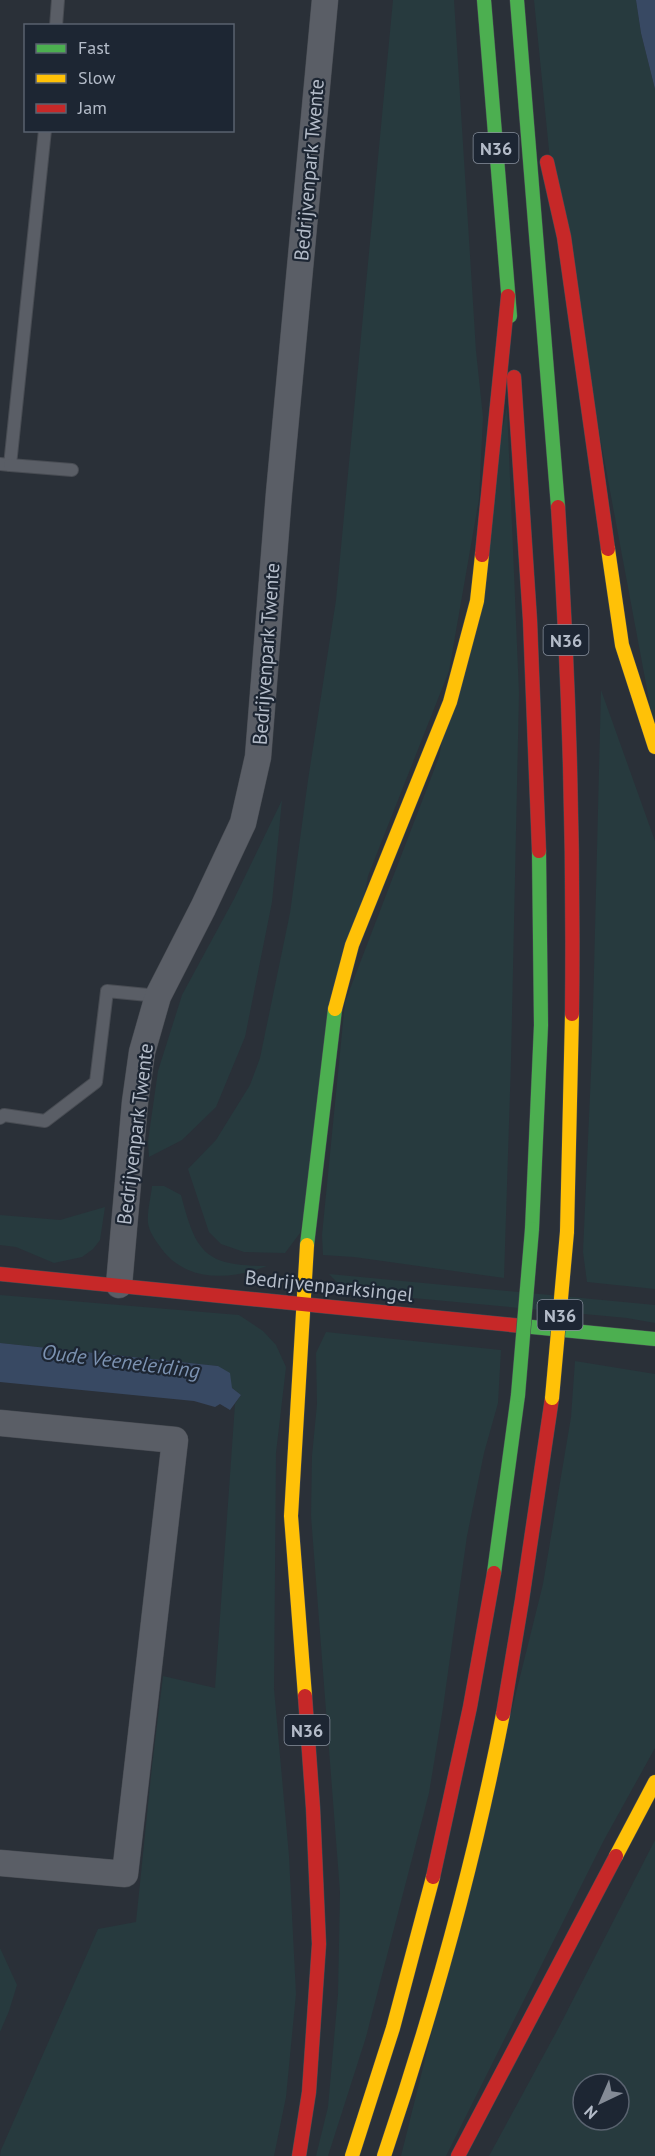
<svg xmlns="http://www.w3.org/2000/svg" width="655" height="2156" viewBox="0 0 655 2156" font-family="'PT Sans',sans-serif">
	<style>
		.green { fill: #273a3e; fill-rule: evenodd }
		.water { fill: #384963 }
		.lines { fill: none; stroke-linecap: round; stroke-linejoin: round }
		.lane-casing { stroke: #484c53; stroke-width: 14 }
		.street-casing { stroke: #484c53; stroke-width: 27 }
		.fast-casing { stroke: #484c53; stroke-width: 15 }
		.slow-casing { stroke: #484c53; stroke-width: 15 }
		.jam-casing { stroke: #484c53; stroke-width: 15 }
		.lane { stroke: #5a5e66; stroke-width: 12 }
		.street { stroke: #5a5e66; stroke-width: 26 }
		.fast { stroke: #4caf50; stroke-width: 14 }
		.slow { stroke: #ffc107; stroke-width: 14 }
		.jam { stroke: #c62828; stroke-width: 14 }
		.fast-bridge-casing { stroke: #474c53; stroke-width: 15; stroke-linecap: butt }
		.slow-bridge-casing { stroke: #474c53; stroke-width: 15; stroke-linecap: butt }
		.fast-bridge { stroke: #4caf50; stroke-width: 14 }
		.slow-bridge { stroke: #ffc107; stroke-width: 14 }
		.labels { text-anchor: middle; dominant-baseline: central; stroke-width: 4.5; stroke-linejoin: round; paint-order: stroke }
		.shield { fill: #1d2633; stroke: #878f9c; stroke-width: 1.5 }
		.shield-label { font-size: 18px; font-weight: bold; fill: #b4bcc9 }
		.street-label { font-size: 20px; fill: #b4bcc9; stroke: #1d2633 }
		.water-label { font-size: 21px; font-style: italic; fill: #7c92b1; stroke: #1d2633 }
	</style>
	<rect width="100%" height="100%" fill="#2a3038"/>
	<g class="green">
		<polygon points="393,0 454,0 476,351 483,417 479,499 449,671 368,876 300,1233 285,1253 244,1252 221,1244 209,1232 188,1169 216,1140 250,1085 260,1058 290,913 308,780 336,600"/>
		<polygon points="534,0 636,0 641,33 655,89 655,732 552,180"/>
		<polygon points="507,406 519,693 511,1061 504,1278 354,1257 323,1255 322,1235 345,1002 439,757"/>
		<polygon points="601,690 655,841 655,1289 587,1282 583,1252 592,1050"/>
		<polygon points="282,800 272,902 245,1037 216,1107 182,1140 149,1157 148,1141 158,1071 182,995 234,899"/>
		<path d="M152,1186H164L181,1195C196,1253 205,1266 267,1266C231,1280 186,1283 161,1248C156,1241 149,1232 148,1223C147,1211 151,1197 152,1186Z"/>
		<polygon points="105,1207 100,1240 93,1249 82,1257 54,1263 16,1247 0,1245 0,1215 60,1220"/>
		<path d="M329,1274L655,1305V1323L627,1318L359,1293C345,1290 338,1284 329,1274Z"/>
		<polygon points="0,1295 239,1315 263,1331 276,1345 286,1367 276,1453 274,1689 289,1856 296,1994 286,2097 274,2156 0,2156 1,2150 98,1929 136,1922 152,1766 163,1676 215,1688 235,1404 241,1395 232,1388 218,1366 0,1343"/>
		<polygon points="326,1332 501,1350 498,1403 484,1453 467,1536 443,1708 429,1793 366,2037 328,2156 316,2156 328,2107 338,1994 340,1892 311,1516 312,1456 317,1404 316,1353"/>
		<polygon points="575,1361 655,1374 655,1748 604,1840 446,2156 401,2156 543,1584 571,1417"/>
		<path d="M655,1840V2156H489L559,2027ZM583,2084H619V2120H583Z"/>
		<polygon points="0,1948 17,1985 9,2011 0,2032"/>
	</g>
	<g class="water">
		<polygon points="636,0 655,0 655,89 641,33"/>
		<polygon points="0,1343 218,1366 230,1373 232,1388 241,1395 230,1410 220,1404 215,1407 194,1401 0,1382"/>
	</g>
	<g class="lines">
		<g class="lane-casing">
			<g id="lane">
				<polyline points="56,26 58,0"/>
				<polyline points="0,464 10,465 45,130"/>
				<polyline points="10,465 72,470"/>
				<polyline points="0,1118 4,1115 45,1121 96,1082 107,991 158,996"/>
			</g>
		</g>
		<g class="street-casing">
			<g id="street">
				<polyline points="119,1285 135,1102 142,1052 158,996 203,908 243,823 258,757 279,493 325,0"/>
				<polyline points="0,1423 175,1440 125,1874 0,1863"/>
			</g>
		</g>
		<g class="fast-casing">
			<g id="fast">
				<polyline points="484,0 510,316"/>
				<polyline points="517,0 558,507"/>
				<polyline points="532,1229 541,1025 539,851"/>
				<polyline points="307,1245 335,1009"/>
				<polyline points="522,1326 655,1339"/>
				<polyline points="494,1573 518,1395"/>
			</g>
		</g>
		<g class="slow-casing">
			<g id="slow">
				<polyline points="608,549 622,645 655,747"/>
				<polyline points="335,1009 352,945 450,702 477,601 482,555"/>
				<polyline points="567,1232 572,1014"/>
				<polyline points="305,1696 291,1516 307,1245"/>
				<polyline points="616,1856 655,1782"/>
				<polyline points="352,2156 393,2028 433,1877"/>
				<path d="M384,2156C433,2011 474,1864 503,1714"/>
			</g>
		</g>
		<g class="jam-casing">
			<g id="jam">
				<polyline points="547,162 564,237 608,549"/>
				<polyline points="514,377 530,620 539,851"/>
				<path d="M558,507C569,676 574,844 572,1014"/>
				<polyline points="482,555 508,296"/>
				<polyline points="0,1274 522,1326"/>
				<polyline points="503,1714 522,1600 552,1398"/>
				<polyline points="433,1877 470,1707 494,1573"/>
				<polyline points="299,2156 309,2092 319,1944 313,1808 305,1696"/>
				<polyline points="458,2156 616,1856"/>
			</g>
		</g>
		<use href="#lane" class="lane"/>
		<use href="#street" class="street"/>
		<use href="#fast" class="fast"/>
		<use href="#slow" class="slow"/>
		<use href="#jam" class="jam"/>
		<g class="fast-bridge-casing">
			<polyline id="fast-bridge" points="518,1395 532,1229"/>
		</g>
		<g class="slow-bridge-casing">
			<polyline id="slow-bridge" points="552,1398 567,1232"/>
		</g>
		<use href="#fast-bridge" class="fast-bridge"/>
		<use href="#slow-bridge" class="slow-bridge"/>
	</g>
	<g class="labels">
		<g class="shield">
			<rect x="473.5" y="133" width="45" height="30" rx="4.5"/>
			<rect x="543.5" y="625" width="45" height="30" rx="4.5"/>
			<rect x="537.5" y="1300" width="45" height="30" rx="4.5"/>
			<rect x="284.5" y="1715" width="45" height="30" rx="4.5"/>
		</g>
		<g class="shield-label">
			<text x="496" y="148">N36</text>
			<text x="566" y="640">N36</text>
			<text x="560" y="1315">N36</text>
			<text x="307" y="1730">N36</text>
		</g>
		<g class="street-label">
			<text transform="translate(309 170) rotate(-85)">Bedrijvenpark Twente</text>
			<text transform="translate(266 654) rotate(-86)">Bedrijvenpark Twente</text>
			<text transform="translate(135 1134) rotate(-83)">Bedrijvenpark Twente</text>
			<text transform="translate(329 1286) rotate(6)">Bedrijvenparksingel</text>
		</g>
		<g class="water-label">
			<text transform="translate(121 1361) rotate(7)">Oude Veeneleiding</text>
		</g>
	</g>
	<rect x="24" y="24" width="210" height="108" fill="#1d2633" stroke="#59626f" stroke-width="1.5"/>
	<rect x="36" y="44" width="30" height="9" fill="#4caf50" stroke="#59626f" stroke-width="1.5"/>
	<text x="78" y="54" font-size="18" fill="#b4bcc9">Fast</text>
	<rect x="36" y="74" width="30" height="9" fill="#ffc107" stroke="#59626f" stroke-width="1.5"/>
	<text x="78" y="84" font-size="18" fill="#b4bcc9">Slow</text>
	<rect x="36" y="104" width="30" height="9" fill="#c62828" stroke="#59626f" stroke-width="1.5"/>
	<text x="78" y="114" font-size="18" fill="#b4bcc9">Jam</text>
	<g transform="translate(601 2102) rotate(224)"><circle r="28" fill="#1d2633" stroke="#59626f" stroke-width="1.5"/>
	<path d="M0-4.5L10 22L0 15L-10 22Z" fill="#848b96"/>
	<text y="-9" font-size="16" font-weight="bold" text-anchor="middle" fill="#b4bcc9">N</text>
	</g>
</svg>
